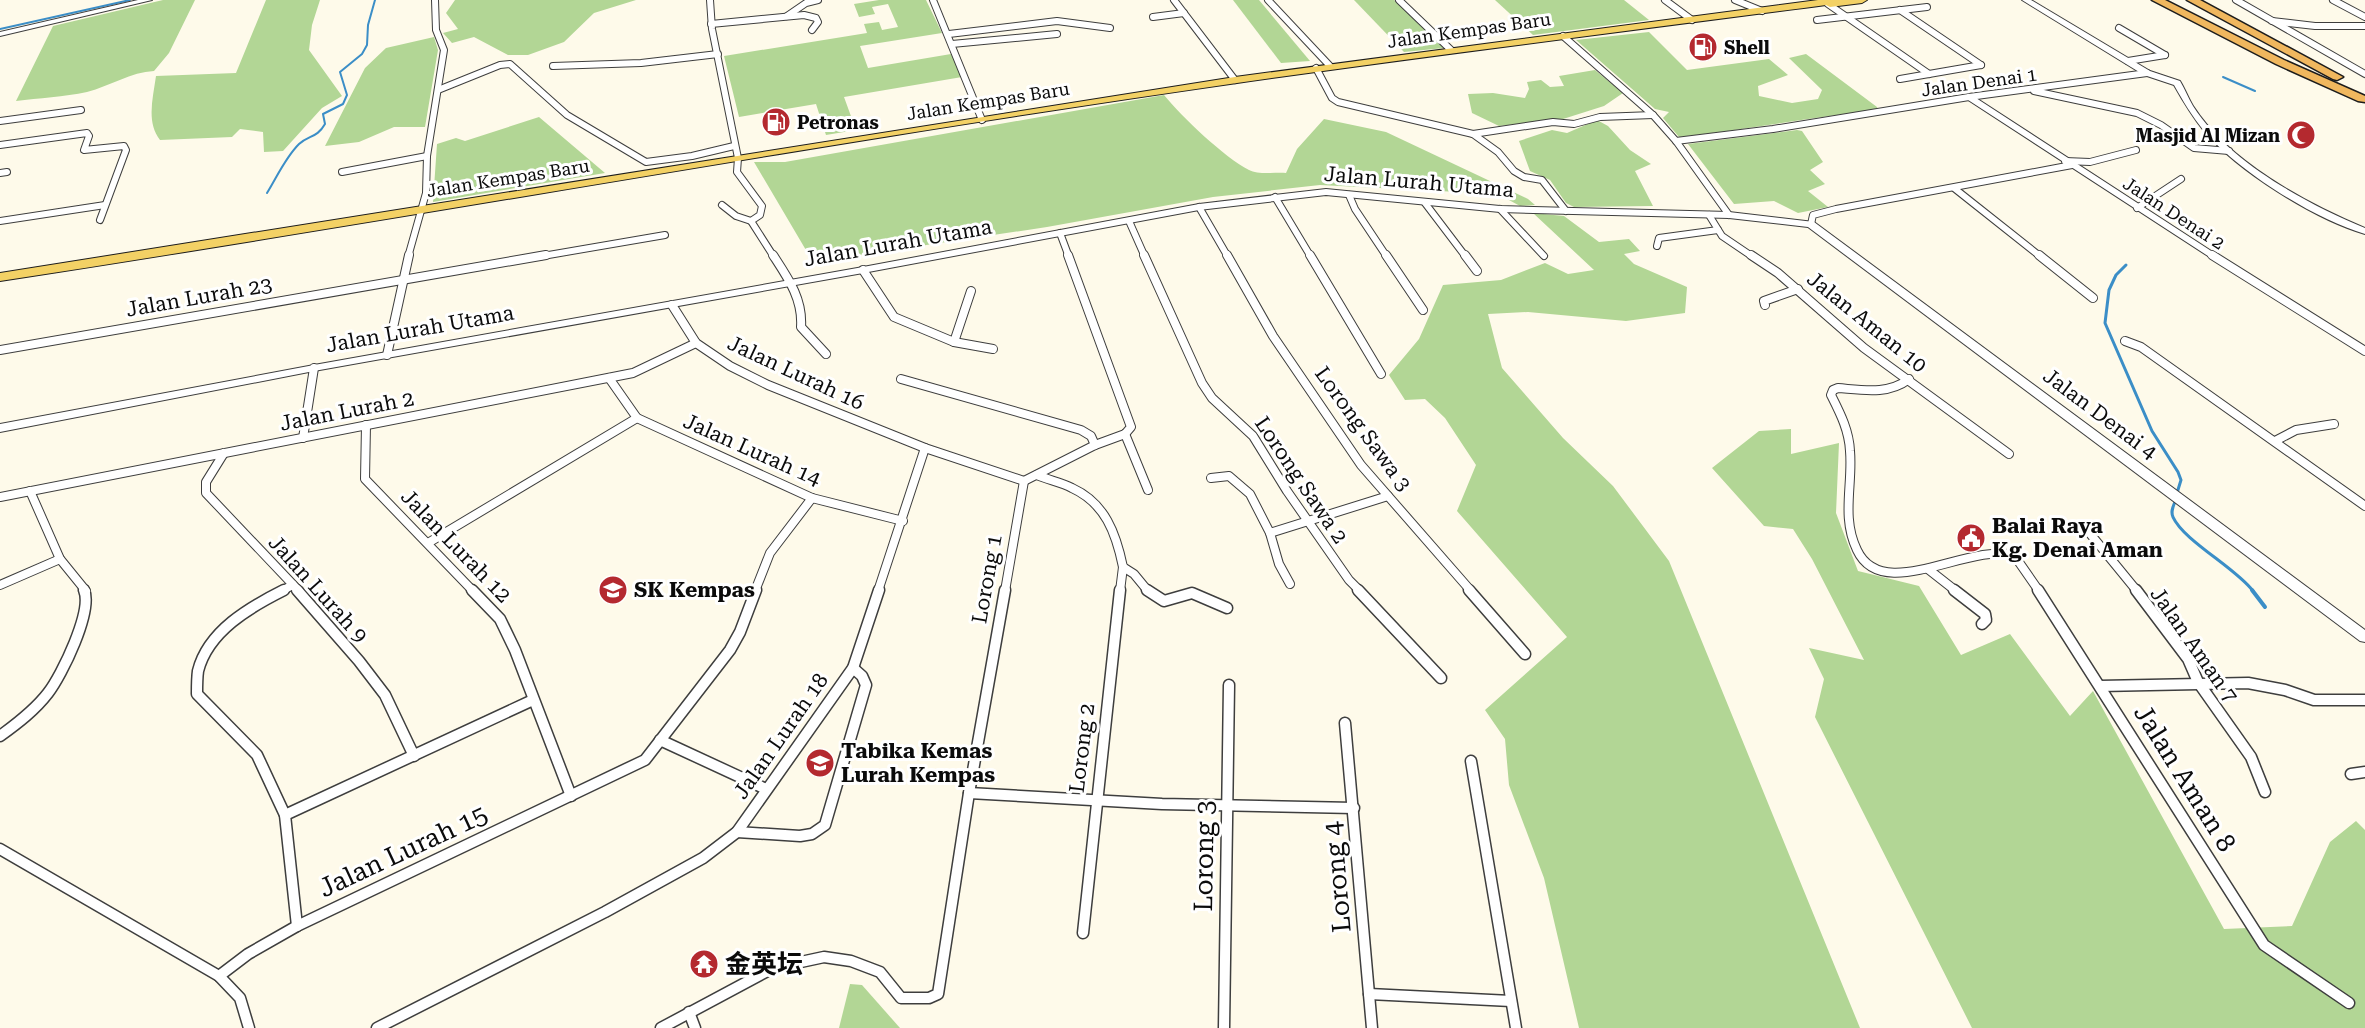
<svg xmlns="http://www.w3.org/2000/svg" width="2365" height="1028" viewBox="0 0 2365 1028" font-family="'Roboto Serif','Noto Sans SC',serif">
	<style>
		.forest { fill: #b2d695 }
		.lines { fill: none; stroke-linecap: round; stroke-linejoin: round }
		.stream-far2 { stroke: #3b8ec7; stroke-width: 2 }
		.stream-far1 { stroke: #3b8ec7; stroke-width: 3 }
		.stream { stroke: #3b8ec7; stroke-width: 4 }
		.minor-far2-casing { stroke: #3e3e3e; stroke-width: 8 }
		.minor-far1-casing { stroke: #3e3e3e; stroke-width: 10 }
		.minor-casing { stroke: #3e3e3e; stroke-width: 13 }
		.tertiary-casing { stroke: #3e3e3e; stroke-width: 2 }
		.primary-casing { stroke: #1c1c1c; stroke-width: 2 }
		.trunk-casing { stroke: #1c1c1c; stroke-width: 3 }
		.minor-far2 { stroke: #fff; stroke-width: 6 }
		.minor-far1 { stroke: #fff; stroke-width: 8 }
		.minor { stroke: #fff; stroke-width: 10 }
		.tertiary { fill: #fff; fill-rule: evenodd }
		.primary { fill: #f3d165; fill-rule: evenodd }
		.trunk { fill: #f0b75e; fill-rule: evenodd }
		.labels { text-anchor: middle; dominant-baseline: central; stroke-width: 6; stroke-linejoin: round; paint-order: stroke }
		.far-street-label { font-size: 18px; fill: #0b0b0b; stroke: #fff }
		.far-poi-label { font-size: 18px; font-weight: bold; fill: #0b0b0b; stroke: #fff; text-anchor: start }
		.street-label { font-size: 21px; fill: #0b0b0b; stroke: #fff }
		.poi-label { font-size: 21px; font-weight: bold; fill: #0b0b0b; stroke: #fff; text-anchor: start }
		.near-street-label { font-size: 26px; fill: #0b0b0b; stroke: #fff }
		.near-poi-label { font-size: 26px; font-weight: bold; fill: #0b0b0b; stroke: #fff; text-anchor: start }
	</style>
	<rect width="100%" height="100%" fill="#fefaea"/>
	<g class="forest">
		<path d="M163,0H195L169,53L154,71C131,72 110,86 87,92C64,97 39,98 16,101L53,26Z"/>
		<path d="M266,0H320L312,25L309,50L342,96L322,108L283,151L264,152L263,132L240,129L232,137L160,140C146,122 153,98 156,76L236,73Z"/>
		<polygon points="455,0 636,0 594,13 564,42 528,55 508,55 474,37 452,43 443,33 458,29 446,13"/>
		<polygon points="879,0 926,0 942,33 860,46 868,68 951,54 962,77 844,97 856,130 826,135 816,104 739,117 724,56 867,33 864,24 879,22 882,30 898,27 888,4 872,7 875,14 859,17 854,4"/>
		<polygon points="1233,0 1259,0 1310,61 1281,63"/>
		<polygon points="1354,0 1394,0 1444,48 1404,52"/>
		<polygon points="1495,0 1624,0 1649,20 1533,35"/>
		<path d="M1649,32L1687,70L1769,59L1788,75L1758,86L1759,96L1792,103L1818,99L1822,90L1789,58L1806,54L1877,107L1878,110C1811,117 1746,130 1679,137L1663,118L1669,112L1655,109L1576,40Z"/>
		<polygon points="434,37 438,50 425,127 394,127 359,142 325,146 365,68 386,48"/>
		<polygon points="1595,70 1623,93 1604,106 1563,119 1499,126 1472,113 1468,94 1493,93 1525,98 1529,89 1527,82 1541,80 1550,87 1564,86 1559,76"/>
		<path d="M1164,95C1182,117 1224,157 1249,170C1258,175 1276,172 1286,173L1297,149L1324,119L1386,132L1528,199L1535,205L1520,206L1498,194L1320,185L1213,197L1047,227L813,262L754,162H785Z"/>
		<polygon points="539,117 605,173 433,202 437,144 456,138 465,141"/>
		<polygon points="1597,120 1608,126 1630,150 1651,164 1635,171 1653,206 1574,207 1566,203 1550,180 1530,171 1519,141 1552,130 1567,133"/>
		<polygon points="1797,130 1802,131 1823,162 1810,170 1825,184 1808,191 1828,207 1798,213 1774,201 1734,204 1688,144"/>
		<polygon points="1533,213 1564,216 1599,242 1629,239 1640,251 1624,254 1634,264 1687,287 1685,313 1626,321 1528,312 1488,314 1502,368 1563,438 1613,486 1669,561 1860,1028 1579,1028 1544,878 1509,785 1505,739 1485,710 1567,637 1457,511 1476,465 1445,418 1425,399 1405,400 1389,375 1419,339 1443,285 1501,280 1545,263 1568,274 1594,270"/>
		<polygon points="1791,429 1791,454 1839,443 1836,513 1858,571 1919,586 1961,655 2010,634 2070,716 2093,691 2224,929 2292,926 2330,842 2356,821 2365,830 2365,1028 1972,1028 1815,717 1824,679 1809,648 1864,660 1812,559 1793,529 1764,526 1712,468 1759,431"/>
		<polygon points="850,984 862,985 900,1028 839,1028"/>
	</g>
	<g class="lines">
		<g class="stream-far2">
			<polyline points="0,29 130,0"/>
			<polyline points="2223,77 2255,91"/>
			<path d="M267,193C277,177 285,158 299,144C309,135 317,138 325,124L323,114L343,104L347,95L340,72L362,54L367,45L368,25L375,0"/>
		</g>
		<g class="stream-far1">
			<polyline points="2126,265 2116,275 2109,290 2105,323 2152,431 2178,472 2181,480 2177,493"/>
			<path d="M2176,499C2174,505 2170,511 2173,517C2184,541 2236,568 2253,591"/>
		</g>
		<polyline class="stream" points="2252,590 2265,607"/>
		<g class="minor-far2-casing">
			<g id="minor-far2">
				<polyline points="710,0 712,29 738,158 737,172 762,206 760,215 751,221 774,257"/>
				<polyline points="933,0 982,120"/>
				<polyline points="1174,0 1235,80"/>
				<polyline points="1268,0 1330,66"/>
				<polyline points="1399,0 1451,50"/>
				<polyline points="1665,0 1692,20"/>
				<polyline points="1735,0 1762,11"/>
				<polyline points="2236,0 2365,74"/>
				<polyline points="2333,0 2365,17"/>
				<polyline points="1828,4 1929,74"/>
				<polyline points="1900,10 1981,65"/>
				<polyline points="787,16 806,3 818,0"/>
				<polyline points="1153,17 1184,13"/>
				<polyline points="1817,20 1927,7"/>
				<polyline points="2272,21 2315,26 2365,26"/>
				<polyline points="711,24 804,15 816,18 818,22 812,30"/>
				<polyline points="2119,28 2165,55"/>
				<polyline points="949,34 1057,21 1110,28"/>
				<polyline points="1563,36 1653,115 1676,141 1729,215"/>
				<polyline points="952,44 1057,34"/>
				<polyline points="2128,61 2165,55"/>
				<polyline points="553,66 641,63 718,54"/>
				<polyline points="1316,68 1332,98 1338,102 1473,134 1498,152 1514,171 1524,177 1542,180 1566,211"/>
				<polyline points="1900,79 1981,65"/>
				<polyline points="438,90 500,65 510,64 567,115 646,162 692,156 734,146"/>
				<polyline points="2034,91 2137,113 2161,125 2194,148 2229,151"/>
				<polyline points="1969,97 2215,257"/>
				<polyline points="0,121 81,110"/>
				<polyline points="1473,134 1553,122 1574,124 1600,117 1653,115"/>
				<polyline points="1676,141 1773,129 1969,97 2147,73"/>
				<polyline points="0,145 87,133 89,136 84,150 124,146 126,150 100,220"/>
				<polyline points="2065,161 2090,162 2136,150"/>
				<polyline points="342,172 427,156"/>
				<polyline points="0,173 7,172"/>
				<polyline points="1954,188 2041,257"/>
				<polyline points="1349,195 1355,209 1387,257"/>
				<polyline points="1275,197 1311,257"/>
				<polyline points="1425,203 1466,257"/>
				<polyline points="722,205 736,216 751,221"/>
				<polyline points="1199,207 1228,257"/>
				<polyline points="2137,208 2181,179"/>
				<polyline points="1500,209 1544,256"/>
				<polyline points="1709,215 1722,236 1753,257"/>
				<polyline points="0,221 105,205"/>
				<polyline points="1129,221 1145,257"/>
				<polyline points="1811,224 1813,215 1836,209 2072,165"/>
				<polyline points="1060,233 1069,257"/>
				<polyline points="1657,246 1659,238 1718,230"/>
				<polyline points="408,257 426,193 427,156 444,50 436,30 435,0"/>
				<polyline points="537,257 665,235"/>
			</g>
		</g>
		<g class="minor-far1-casing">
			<g id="minor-far1">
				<path d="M773,255C788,278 803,299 801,327L826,354"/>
				<polyline points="1068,255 1131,427 1125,434"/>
				<polyline points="1144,255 1202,383 1212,398 1253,436 1287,491 1349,580 1360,591"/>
				<polyline points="1227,255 1273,336 1361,465 1471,591"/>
				<polyline points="1310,255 1381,374"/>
				<polyline points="1386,255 1423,310"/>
				<polyline points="1465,255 1477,271"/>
				<polyline points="1751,255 1778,273 1864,348 2009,454"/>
				<polyline points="2039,255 2093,298"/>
				<polyline points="2212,255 2365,351"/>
				<polyline points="863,270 894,317 954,342 993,349"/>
				<polyline points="672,305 696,343 730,366 768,385 925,448 878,591"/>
				<polyline points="1765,305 1764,301 1798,289"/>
				<polyline points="2125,341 2141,347 2365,506"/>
				<polyline points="954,342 971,291"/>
				<polyline points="0,350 546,255"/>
				<polyline points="387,355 409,255"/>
				<polyline points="609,378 637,418 812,498 903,521"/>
				<polyline points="901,379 1081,430 1091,436 1095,445"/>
				<path d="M1909,379C1888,395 1863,390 1838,388L1833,390L1831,395C1840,413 1849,430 1850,451C1853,485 1841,517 1857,550C1882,604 1967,543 2014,555L2039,591"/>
				<polyline points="366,425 365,479 473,591"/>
				<polyline points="1125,434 1148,490"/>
				<polyline points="303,438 314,368"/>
				<polyline points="2275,441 2296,430 2334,424"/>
				<polyline points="925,448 1024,481"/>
				<polyline points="224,453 206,482 206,493 299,591"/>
				<path d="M1037,475C1048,480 1061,482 1072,488C1105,503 1116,533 1123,567L1134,574L1148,591"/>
				<polyline points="1211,478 1229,476 1250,494 1270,533 1388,496"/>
				<polyline points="1024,481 1095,445 1125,434"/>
				<polyline points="30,491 60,559 86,591"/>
				<polyline points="0,497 633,373 696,343"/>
				<polyline points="2083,525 2137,591"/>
				<polyline points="1270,533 1279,564 1290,584"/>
				<polyline points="428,543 637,418"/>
				<polyline points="1928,569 1956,591"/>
				<polyline points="0,585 60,559"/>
				<polyline points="281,591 293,585"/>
				<polyline points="755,591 770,553 812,498"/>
				<polyline points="1005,591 1024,481"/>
				<polyline points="1120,591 1123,567"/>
			</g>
		</g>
		<g class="minor-casing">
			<g id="minor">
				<path d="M284,590C250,607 208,631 198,671C197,678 197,686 197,694L257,755L285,815L297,926"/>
				<polyline points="297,590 359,661 385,695 414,756"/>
				<polyline points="472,590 500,619 515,650 571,796"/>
				<polyline points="1147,590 1164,601 1192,593 1227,608"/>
				<polyline points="1358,590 1441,678"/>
				<polyline points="1469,590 1525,654"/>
				<polyline points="1954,590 1985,614 1986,620 1982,624"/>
				<polyline points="2038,590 2264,945 2349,1003"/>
				<polyline points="2136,590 2188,659 2198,682 2251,757 2265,792"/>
				<polyline points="2100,686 2248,683 2285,690 2314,700 2365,700"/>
				<polyline points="1345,723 1372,1028"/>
				<path d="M0,736C18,723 35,710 48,693C62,675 93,611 84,590"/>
				<polyline points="660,740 766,789"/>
				<polyline points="1471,761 1516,1028"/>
				<polyline points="2351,774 2365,772"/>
				<polyline points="969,793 1162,804 1354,808"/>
				<polyline points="285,815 533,700"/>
				<polyline points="737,832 800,836 812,834 825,825 866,685 862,676 853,668"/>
				<polyline points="0,849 219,976 240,998 249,1028"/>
				<polyline points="1083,933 1120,590"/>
				<polyline points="219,976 248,954 297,926 645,760 730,650 740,632 756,590"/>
				<polyline points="1369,994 1511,1001"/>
				<polyline points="689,1012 695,1028"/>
				<polyline points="377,1028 605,912 703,858 737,832 853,668 879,590"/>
				<polyline points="661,1028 773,968 824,957 851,961 880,972 901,998 929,998 938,994 969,793 1005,590"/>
				<polyline points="1224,1028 1229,685"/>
			</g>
		</g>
		<g class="tertiary-casing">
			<g id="tertiary">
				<polygon points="138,0 152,0 0,36 0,32"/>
				<path d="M2022,0H2031L2150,71L2180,81C2185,89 2188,98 2193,106C2229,162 2305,203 2365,228V234C2314,219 2238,171 2204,131C2192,116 2183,101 2174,85L2144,75Z"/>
				<polygon points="1326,189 1500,206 1729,212 1814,222 2365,630 2365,642 2360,641 1808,227 1729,218 1500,212 1326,195 1199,210 863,273 314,371 0,432 0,424 314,365 863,267 1199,204"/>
			</g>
		</g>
		<g class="primary-casing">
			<path id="primary" d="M1818,0H1867L1862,3L1830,7L1826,5C1630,31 1433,55 1237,83C824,142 413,218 0,281V273L1235,77Z"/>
		</g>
		<g class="trunk-casing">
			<g id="trunk">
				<polygon points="2152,0 2165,0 2284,60 2365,96 2365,102 2358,101 2276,64"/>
				<polygon points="2187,0 2200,0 2343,77 2337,80 2333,79"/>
			</g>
		</g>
		<use href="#minor-far2" class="minor-far2"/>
		<use href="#minor-far1" class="minor-far1"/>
		<use href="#minor" class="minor"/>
		<use href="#tertiary" class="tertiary"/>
		<use href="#primary" class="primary"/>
		<use href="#trunk" class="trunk"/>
	</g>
	<defs>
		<g id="fuel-disc" transform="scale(1.5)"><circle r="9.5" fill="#b4292f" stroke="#fff"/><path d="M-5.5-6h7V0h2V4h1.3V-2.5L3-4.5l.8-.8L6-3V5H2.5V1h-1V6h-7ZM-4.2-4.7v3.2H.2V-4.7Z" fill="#fff"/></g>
		<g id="mosque-disc" transform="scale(1.5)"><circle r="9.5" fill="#b4292f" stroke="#fff"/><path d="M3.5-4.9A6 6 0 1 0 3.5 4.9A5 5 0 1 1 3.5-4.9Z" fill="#fff"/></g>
		<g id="civic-disc" transform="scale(1.5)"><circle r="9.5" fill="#b4292f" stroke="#fff"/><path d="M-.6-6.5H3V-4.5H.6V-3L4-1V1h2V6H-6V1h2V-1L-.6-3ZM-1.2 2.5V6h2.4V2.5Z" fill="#fff"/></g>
		<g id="school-disc" transform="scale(1.5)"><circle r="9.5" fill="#b4292f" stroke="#fff"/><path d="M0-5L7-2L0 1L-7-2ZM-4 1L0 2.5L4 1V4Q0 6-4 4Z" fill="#fff"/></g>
		<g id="temple-disc" transform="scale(1.5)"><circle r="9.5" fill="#b4292f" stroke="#fff"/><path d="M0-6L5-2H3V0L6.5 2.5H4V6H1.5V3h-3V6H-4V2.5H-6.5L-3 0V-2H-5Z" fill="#fff"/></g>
	</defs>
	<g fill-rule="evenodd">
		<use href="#fuel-disc" x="1703" y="47"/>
		<use href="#fuel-disc" x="776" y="122"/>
		<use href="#mosque-disc" x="2301" y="135"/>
		<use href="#civic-disc" x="1971" y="538"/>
		<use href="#school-disc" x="613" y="590"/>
		<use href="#school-disc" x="820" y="763"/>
		<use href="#temple-disc" x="704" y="964"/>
	</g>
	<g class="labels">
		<g class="far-street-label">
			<text transform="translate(1469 30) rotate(-8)">Jalan Kempas Baru</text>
			<text transform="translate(1979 82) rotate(-8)">Jalan Denai 1</text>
			<text transform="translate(988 101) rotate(-9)">Jalan Kempas Baru</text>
			<text transform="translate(508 178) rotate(-9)">Jalan Kempas Baru</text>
			<text transform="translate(2174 213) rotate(33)">Jalan Denai 2</text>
		</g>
		<g class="far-poi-label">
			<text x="1724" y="47">Shell</text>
			<text x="797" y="122">Petronas</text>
			<text x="2280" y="135" text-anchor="end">Masjid Al Mizan</text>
		</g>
		<g class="street-label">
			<text transform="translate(1419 182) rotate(5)">Jalan Lurah Utama</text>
			<text transform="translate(898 243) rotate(-10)">Jalan Lurah Utama</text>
			<text transform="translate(199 297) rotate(-10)">Jalan Lurah 23</text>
			<text transform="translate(1867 322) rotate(39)">Jalan Aman 10</text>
			<text transform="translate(420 329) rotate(-10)">Jalan Lurah Utama</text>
			<text transform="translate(796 373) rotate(25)">Jalan Lurah 16</text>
			<text transform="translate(347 411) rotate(-11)">Jalan Lurah 2</text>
			<text transform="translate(2100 414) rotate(37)">Jalan Denai 4</text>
			<text transform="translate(1363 429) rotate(54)">Lorong Sawa 3</text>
			<text transform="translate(752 450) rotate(24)">Jalan Lurah 14</text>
			<text transform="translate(1301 480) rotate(56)">Lorong Sawa 2</text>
			<text transform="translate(456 546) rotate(46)">Jalan Lurah 12</text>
			<text transform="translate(987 579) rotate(-80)">Lorong 1</text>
			<text transform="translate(318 589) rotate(48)">Jalan Lurah 9</text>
			<text transform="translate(2194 645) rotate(55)">Jalan Aman 7</text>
			<text transform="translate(781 736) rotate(-55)">Jalan Lurah 18</text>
			<text transform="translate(1082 748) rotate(-83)">Lorong 2</text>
		</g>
		<g class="poi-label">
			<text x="1992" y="526">Balai Raya<tspan x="1992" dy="24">Kg. Denai Aman</tspan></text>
			<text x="634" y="590">SK Kempas</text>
			<text x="841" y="751">Tabika Kemas<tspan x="841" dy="24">Lurah Kempas</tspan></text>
		</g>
		<g class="near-street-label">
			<text transform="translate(2185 778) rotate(58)">Jalan Aman 8</text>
			<text transform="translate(403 851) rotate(-25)">Jalan Lurah 15</text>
			<text transform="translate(1204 856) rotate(-89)">Lorong 3</text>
			<text transform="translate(1337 877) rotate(-95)">Lorong 4</text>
		</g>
		<g class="near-poi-label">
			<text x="725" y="964">金英坛</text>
		</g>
	</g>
</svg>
